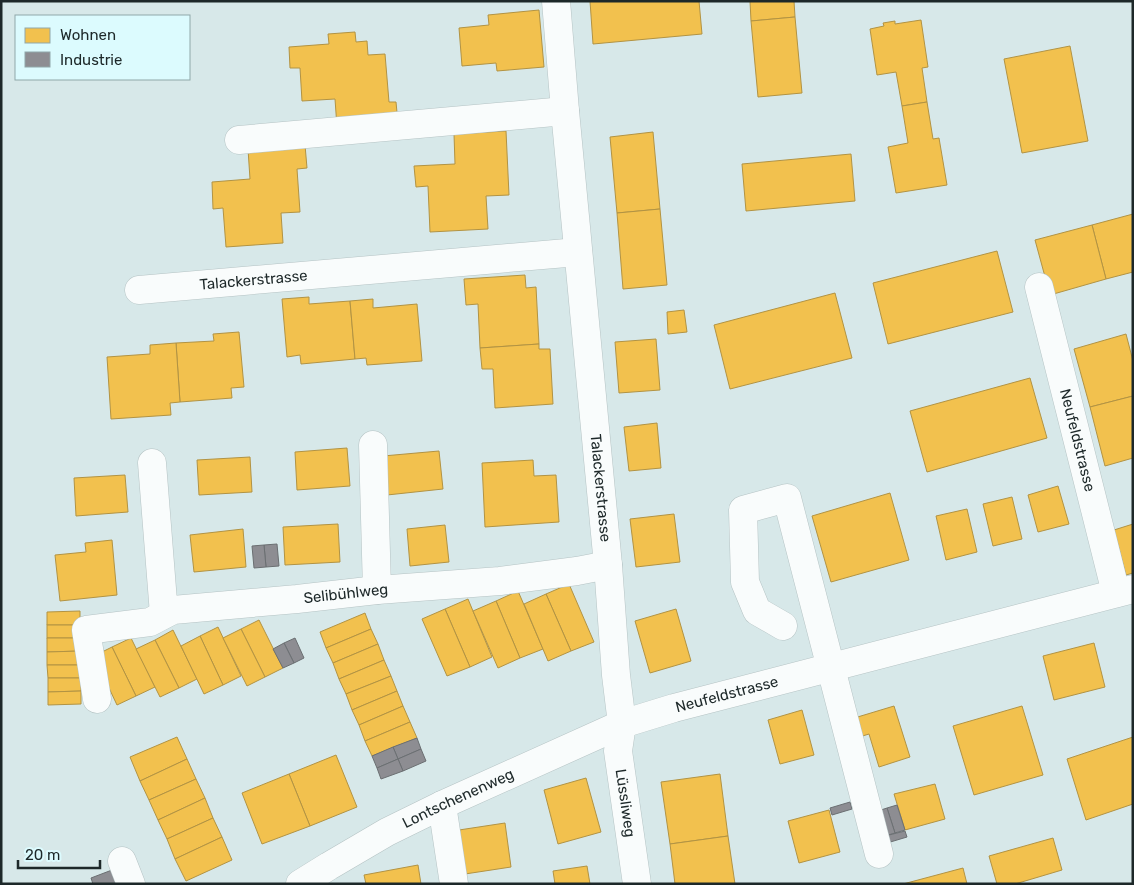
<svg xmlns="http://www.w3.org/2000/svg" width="1134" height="885" viewBox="0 0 1134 885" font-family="Rubik,sans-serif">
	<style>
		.homes { fill: #f2c14e; stroke: #b29343 }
		.industry { fill: #8d8d92; stroke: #6b6f72 }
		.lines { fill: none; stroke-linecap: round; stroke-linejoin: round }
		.minor-casing { stroke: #b5c3c4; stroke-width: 29 }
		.minor { stroke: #f9fcfc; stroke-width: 28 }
		.labels { text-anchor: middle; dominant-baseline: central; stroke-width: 5; stroke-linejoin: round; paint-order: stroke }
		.street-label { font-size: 15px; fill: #1d2829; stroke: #dcfbfe }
	</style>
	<rect width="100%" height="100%" fill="#d7e8e9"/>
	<g class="homes">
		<polygon points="590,1 699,1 702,34 593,44"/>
		<polygon points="750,1 794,1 795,17 751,21"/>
		<polygon points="539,10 544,67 497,71 496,63 462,66 459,28 489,25 488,15"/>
		<polygon points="795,17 802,93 758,97 751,21"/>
		<polygon points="921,20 928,67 922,68 927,102 902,106 896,72 877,75 870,29 884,26 883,23 895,21 895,24"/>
		<polygon points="355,32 356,42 367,41 368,55 385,54 389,102 396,102 398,123 337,127 335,99 302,101 300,68 290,68 289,47 329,44 328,34"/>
		<polygon points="1070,46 1088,141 1022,153 1004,59"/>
		<polygon points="927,102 933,139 939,138 947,185 896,193 888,147 908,143 902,106"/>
		<polygon points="506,131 509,195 486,196 488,229 430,232 428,186 416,187 414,166 455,164 454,134"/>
		<polygon points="653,132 660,209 617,213 610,137"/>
		<polygon points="305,145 307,168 297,169 300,212 281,213 283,243 226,247 223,208 213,209 212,182 250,179 248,149"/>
		<polygon points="851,154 855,201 746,211 742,164"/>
		<polygon points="660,209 667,285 623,289 617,213"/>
		<polygon points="1133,214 1133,272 1106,279 1092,225"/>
		<polygon points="1092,225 1106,279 1050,295 1035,240"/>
		<polygon points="997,251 1013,312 888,344 873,283"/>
		<polygon points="525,275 526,288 536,287 539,344 480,348 478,304 466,305 464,279"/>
		<polygon points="835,293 852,358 730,389 714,325"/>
		<polygon points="309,297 309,304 350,301 355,359 301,364 300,355 287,357 282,299"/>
		<polygon points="373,299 373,308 417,304 422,361 367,365 366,358 355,359 350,301"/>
		<polygon points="684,310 687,332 668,334 667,312"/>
		<polygon points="239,332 244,387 231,388 232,398 180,402 176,343 214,341 213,334"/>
		<polygon points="1126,334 1133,361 1133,396 1090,407 1074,349"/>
		<polygon points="656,339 660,390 619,393 615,342"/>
		<polygon points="176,343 180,402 170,403 171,415 111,419 107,357 150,354 150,345"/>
		<polygon points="539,344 539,349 550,349 553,404 495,408 493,369 482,369 480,348"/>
		<polygon points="1030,378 1047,438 927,472 910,411"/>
		<polygon points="1133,396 1133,458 1105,466 1090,407"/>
		<polygon points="657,423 661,468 629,471 624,427"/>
		<polygon points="347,448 350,486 297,490 295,452"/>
		<polygon points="439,451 443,489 387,495 383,456"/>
		<polygon points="250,457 252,492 199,495 197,460"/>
		<polygon points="533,460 534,476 556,475 559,522 485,527 482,463"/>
		<polygon points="125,475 128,512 76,516 74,478"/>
		<polygon points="1058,486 1069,524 1038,532 1028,495"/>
		<polygon points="890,493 909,560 831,582 812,516"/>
		<polygon points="1012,497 1022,539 993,546 983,504"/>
		<polygon points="967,509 977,552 946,560 936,516"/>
		<polygon points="674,514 680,562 636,567 630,519"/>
		<polygon points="338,524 340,562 285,565 283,527"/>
		<polygon points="1133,524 1133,573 1126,575 1114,530"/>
		<polygon points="445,525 449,562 410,566 407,529"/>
		<polygon points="243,529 246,567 194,572 190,535"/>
		<polygon points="112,540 117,595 60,601 55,555 86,552 85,543"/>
		<polygon points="569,584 594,642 571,651 546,594"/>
		<polygon points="518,591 543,649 520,658 496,601"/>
		<polygon points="546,594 571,651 548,661 524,604"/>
		<polygon points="468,599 492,657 470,667 445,609"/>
		<polygon points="496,601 520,658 498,668 473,611"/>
		<polygon points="445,609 470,667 447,676 422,619"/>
		<polygon points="676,609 691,661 650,673 635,621"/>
		<polygon points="80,611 80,625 47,625 47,612"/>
		<polygon points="365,613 371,629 326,648 320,632"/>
		<polygon points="259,620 283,668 265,677 241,629"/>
		<rect x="47" y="625" width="33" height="13"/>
		<polygon points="218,627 241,676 223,685 200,636"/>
		<polygon points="241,629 265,677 247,686 223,638"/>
		<polygon points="371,629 378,644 333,663 326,648"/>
		<polygon points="173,630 197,679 179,688 155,640"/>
		<polygon points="200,636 223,685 204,694 181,646"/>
		<polygon points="47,638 80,638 80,651 47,652"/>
		<polygon points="131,638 155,687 136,696 112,647"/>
		<polygon points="155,640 179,688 160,697 136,649"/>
		<polygon points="1094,643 1105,687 1054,700 1043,656"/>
		<polygon points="378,644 384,660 339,679 333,663"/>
		<polygon points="112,647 136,696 117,705 94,656"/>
		<polygon points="80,651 80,665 47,665 47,652"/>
		<polygon points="384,660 391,676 346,694 339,679"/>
		<polygon points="47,665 80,665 81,678 48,678"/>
		<polygon points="391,676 397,691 352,710 346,694"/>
		<polygon points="48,678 81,678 81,691 48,692"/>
		<polygon points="81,691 81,704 48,705 48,692"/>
		<polygon points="397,691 403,706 359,725 352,710"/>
		<polygon points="403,706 410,722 365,741 359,725"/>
		<polygon points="894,706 910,757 879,767 869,734 856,738 851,719"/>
		<polygon points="1022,706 1043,775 974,795 953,726"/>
		<polygon points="802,710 814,755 780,764 768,720"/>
		<polygon points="410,722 417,738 372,756 365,741"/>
		<polygon points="177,737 187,759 140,781 130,757"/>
		<polygon points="1133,737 1133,804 1086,820 1067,759"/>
		<polygon points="336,755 357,807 310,826 289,774"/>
		<polygon points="187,759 196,779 149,800 140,781"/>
		<polygon points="289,774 310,826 262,844 242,793"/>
		<polygon points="720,774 728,836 670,844 661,782"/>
		<polygon points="586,778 601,832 558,844 544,790"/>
		<polygon points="196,779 205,798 158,820 149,800"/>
		<polygon points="935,784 945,819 905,830 894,794"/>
		<polygon points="205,798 213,818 167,839 158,820"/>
		<polygon points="829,810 840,852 799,863 788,821"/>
		<polygon points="213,818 222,837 175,859 167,839"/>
		<polygon points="505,823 511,867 465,874 459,830"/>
		<polygon points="728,836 735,884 675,884 670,844"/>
		<polygon points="222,837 232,860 186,881 175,859"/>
		<polygon points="1053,838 1062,870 1015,884 997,884 989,856"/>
		<polygon points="418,865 421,884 366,884 364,875"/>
		<polygon points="587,866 590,884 555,884 553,871"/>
		<polygon points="963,868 967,884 903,884"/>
	</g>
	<g class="industry">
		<polygon points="277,544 279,566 266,567 264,545"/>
		<polygon points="264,545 266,567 254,568 252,546"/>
		<polygon points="295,638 304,658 294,663 284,643"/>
		<polygon points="284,643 294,663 283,668 273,649"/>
		<polygon points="417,738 421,749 398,759 393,747"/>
		<polygon points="393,747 398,759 377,768 372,756"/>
		<polygon points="421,749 426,761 403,771 398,759"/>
		<polygon points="398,759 403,771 381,779 377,768"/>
		<polygon points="850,802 852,809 832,815 830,808"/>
		<polygon points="897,805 905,830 895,833 887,808"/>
		<polygon points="887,808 895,833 885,836 878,811"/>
		<polygon points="905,831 907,837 887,843 885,836"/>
		<polygon points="112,870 117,884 93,884 91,878"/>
	</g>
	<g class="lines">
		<g class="minor-casing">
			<g id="minor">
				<path id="s1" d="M556,1L565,111L608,565L616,675L622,724L618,751L637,884"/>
				<polyline points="239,140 565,111"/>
				<path id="s2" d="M1039,287L1116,593"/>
				<path id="s3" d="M139,290L578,252"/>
				<polyline points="373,445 377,590"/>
				<polyline points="152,463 164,614"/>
				<polyline points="783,626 757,611 745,582 743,510 787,498 879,854"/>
				<path id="s4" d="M97,699L86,630L150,622L173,610L297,599L377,590L500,581L577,571L608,565"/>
				<polyline points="442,805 454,884"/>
				<polyline points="122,861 131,884"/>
				<path id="s5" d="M300,884L329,866L387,832L442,805L622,724L674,708L1133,589"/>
			</g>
		</g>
		<use href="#minor" class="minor"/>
	</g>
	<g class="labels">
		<g class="street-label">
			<text stroke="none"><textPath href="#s3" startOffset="115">Talackerstrasse</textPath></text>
			<text stroke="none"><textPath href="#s2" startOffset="158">Neufeldstrasse</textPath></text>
			<text stroke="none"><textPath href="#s1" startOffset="489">Talackerstrasse</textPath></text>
			<text stroke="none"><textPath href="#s4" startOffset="334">Selibühlweg</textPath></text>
			<text stroke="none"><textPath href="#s5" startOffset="469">Neufeldstrasse</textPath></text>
			<text stroke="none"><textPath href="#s5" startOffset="180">Lontschenenweg</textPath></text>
			<text stroke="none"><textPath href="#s1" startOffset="806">Lüssliweg</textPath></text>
		</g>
	</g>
	<rect width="1134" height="885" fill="none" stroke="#1d2829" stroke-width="5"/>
	<rect x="15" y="15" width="175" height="65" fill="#dcfbfe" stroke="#90a7a9"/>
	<rect x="25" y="28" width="25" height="15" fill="#f2c14e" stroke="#90a7a9"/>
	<text x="60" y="40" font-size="15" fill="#1d2829">Wohnen</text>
	<rect x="25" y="52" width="25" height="15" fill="#8d8d92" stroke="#90a7a9"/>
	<text x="60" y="65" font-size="15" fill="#1d2829">Industrie</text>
	<path d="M18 860v8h82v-8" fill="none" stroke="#1d2829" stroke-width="2.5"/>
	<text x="25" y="860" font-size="15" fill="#1d2829" stroke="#dcfbfe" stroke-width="4" paint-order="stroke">20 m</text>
</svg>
